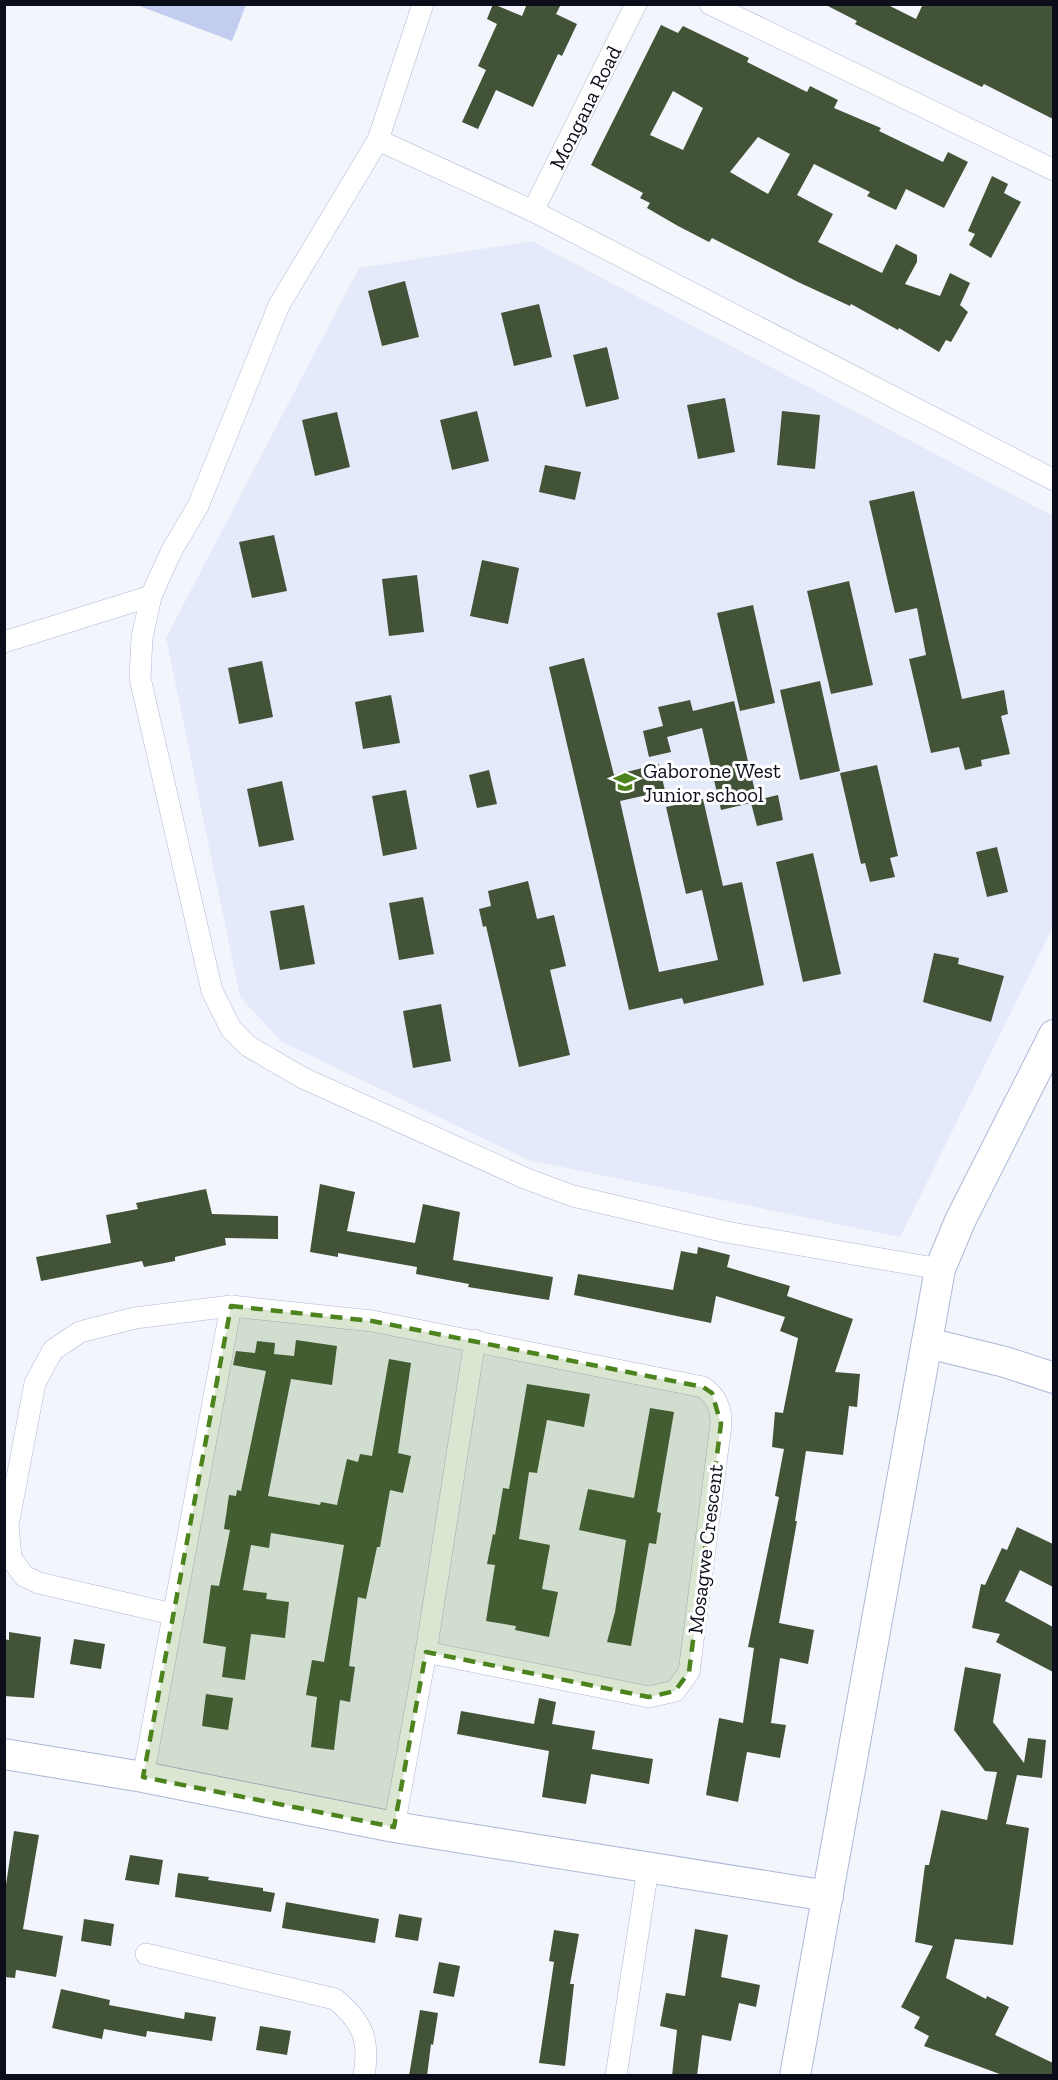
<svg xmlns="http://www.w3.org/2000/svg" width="1058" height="2080" viewBox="0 0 1058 2080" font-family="'Zilla Slab',serif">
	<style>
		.built { fill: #e5eafb }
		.green { fill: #c3cdef }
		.building { fill: #425338; fill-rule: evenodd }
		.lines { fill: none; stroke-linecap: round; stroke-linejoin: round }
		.street-casing { stroke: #aeb7d8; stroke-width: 22 }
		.secondary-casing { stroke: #aeb7d8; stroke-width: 32 }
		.street { stroke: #fff; stroke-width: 21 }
		.secondary { stroke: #fff; stroke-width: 30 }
		.marked { fill: #4c831d; fill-opacity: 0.2; stroke: #4c831d; stroke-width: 4.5; stroke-dasharray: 12 8; stroke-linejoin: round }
		.labels { text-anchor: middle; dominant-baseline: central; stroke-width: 6; stroke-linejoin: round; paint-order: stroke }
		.street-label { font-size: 21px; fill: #0b0e1a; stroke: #fff }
		.poi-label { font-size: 21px; fill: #0b0e1a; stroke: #fff; text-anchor: start }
	</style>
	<rect width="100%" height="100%" fill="#f3f5fc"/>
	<polygon class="built" points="532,241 1053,516 1053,927 900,1237 528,1160 282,1042 240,997 166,638 359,268"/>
	<polygon class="green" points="137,5 246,5 232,41"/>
	<g class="building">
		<polygon points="493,4 522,16 527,4 561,4 556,14 577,24 562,56 558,54 533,107 496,90 478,129 462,122 486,70 478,66 497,24 487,19"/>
		<polygon points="824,4 886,4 916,19 923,4 1053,4 1053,119 984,84 982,87 935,64 855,24 857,21"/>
		<path d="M661,25L678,33L683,26L749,58L747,62L807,92L810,86L838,100L834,108L881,128L879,131L943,162L948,152L968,162L944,208L906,189L896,210L867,196L870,192L814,164L797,195L833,214L818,242L882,273L896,244L917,255V262L905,284L940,296L950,273L970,283L960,305L968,312L951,342L946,340L939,352L899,328L898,330L851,304L850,306L798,282L712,238L709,242L678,226L647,208L650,203L640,198L643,193L591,165ZM673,91L703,108L683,150L650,135ZM758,137L790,154L768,194L730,172Z"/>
		<polygon points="992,176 1008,184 1004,193 1021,202 991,258 969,245 975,234 968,231"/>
		<polygon points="405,281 419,337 382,346 368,291"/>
		<polygon points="539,304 552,357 514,366 501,313"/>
		<polygon points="607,347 619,399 586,407 573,355"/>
		<polygon points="725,398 735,452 698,459 687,405"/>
		<polygon points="477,411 489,461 452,470 440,420"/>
		<polygon points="782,411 820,415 815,469 777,465"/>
		<polygon points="337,412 350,467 315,476 302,420"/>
		<polygon points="545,465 581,472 575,500 539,492"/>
		<polygon points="914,491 962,699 1004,690 1008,714 1001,716 1010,754 981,760 982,766 965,770 959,747 931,753 909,659 926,655 917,608 895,613 869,501"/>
		<polygon points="274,535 287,591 252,598 239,542"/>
		<polygon points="482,560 519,568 508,624 470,616"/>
		<polygon points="417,575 424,632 389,636 382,579"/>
		<polygon points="849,581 873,685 831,694 807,591"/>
		<polygon points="753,605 775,703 740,711 717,613"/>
		<polygon points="584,658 614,775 659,764 665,791 620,801 659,972 718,960 702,890 686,894 666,807 703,799 723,886 742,882 764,985 684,1004 682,998 629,1010 549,667"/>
		<polygon points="262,661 273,717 239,724 228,668"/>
		<polygon points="820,681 840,771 800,780 780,690"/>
		<polygon points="391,695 400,743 363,749 355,702"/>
		<polygon points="690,700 693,711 734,701 757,800 778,795 783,820 757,826 751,803 721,810 702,728 667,737 671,752 649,757 643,731 663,726 658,707"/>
		<polygon points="877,765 898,856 890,858 895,877 870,882 865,863 861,864 840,773"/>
		<polygon points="489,770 497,804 477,808 469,775"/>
		<polygon points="282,781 294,840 259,847 247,789"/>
		<polygon points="406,790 417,849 383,856 372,796"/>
		<polygon points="997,847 1008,892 987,897 976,852"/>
		<polygon points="813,853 841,974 803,982 776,862"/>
		<polygon points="528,881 537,919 554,915 566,966 550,970 570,1055 519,1067 486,926 483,927 479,909 491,906 488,891"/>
		<polygon points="423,897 434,954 399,960 389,903"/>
		<polygon points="304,905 315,964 280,970 270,911"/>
		<polygon points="934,953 959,958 958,964 1004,976 991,1022 923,1002"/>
		<polygon points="441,1004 451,1061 413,1068 403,1011"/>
		<polygon points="320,1184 355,1192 347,1231 415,1243 423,1204 460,1212 453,1260 553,1277 549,1300 468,1287 469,1284 416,1274 417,1267 338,1253 338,1257 310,1252"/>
		<polygon points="206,1189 212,1214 278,1216 278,1239 225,1238 226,1245 175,1257 175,1261 144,1267 142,1261 41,1281 36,1257 111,1243 106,1215 138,1209 136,1203"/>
		<polygon points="698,1247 730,1255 727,1267 790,1286 787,1296 853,1319 835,1372 860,1374 857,1407 849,1406 843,1455 806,1451 795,1521 797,1521 779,1623 814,1630 808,1664 780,1658 771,1723 786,1725 780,1758 747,1752 738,1802 706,1795 719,1718 743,1723 754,1648 748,1647 779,1497 775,1496 784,1449 772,1447 775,1412 783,1413 798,1338 780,1331 785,1317 716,1296 711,1323 574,1295 578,1274 673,1290 681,1251 697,1254"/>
		<polygon points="296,1340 337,1346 332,1385 291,1379 268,1496 320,1505 321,1502 337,1505 347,1459 358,1462 360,1454 372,1456 389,1359 411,1363 398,1453 411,1456 403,1493 390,1490 380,1547 377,1547 366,1599 358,1597 349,1666 355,1667 350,1702 340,1700 334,1750 311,1747 317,1697 306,1695 312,1660 324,1662 344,1545 271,1533 269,1548 251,1545 243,1590 267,1593 266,1599 289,1602 285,1638 251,1634 245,1680 222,1677 226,1647 203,1643 211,1585 219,1586 230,1530 224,1529 229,1495 236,1496 237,1490 241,1491 266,1371 233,1365 236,1351 255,1353 257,1341 275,1343 274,1354 294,1356"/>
		<polygon points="527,1384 590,1394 584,1427 547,1420 537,1473 529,1472 519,1539 550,1545 542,1589 558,1592 549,1637 515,1630 516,1626 486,1621 495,1565 487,1564 493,1534 495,1535 503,1488 509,1489"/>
		<polygon points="650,1408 674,1412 657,1512 661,1513 656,1544 649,1543 631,1646 607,1642 615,1612 626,1540 579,1530 588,1489 634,1498"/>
		<polygon points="1017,1527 1053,1544 1053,1587 1020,1570 1005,1601 1053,1627 1053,1672 996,1642 1000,1634 972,1628 981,1584 985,1585 1002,1548 1007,1550"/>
		<polygon points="9,1632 41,1637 34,1698 4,1696 4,1639 9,1640"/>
		<polygon points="74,1639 105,1644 101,1669 70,1664"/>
		<polygon points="965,1667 1001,1674 993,1722 1024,1763 1028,1738 1046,1740 1042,1778 1017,1775 1006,1824 1029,1828 1013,1945 955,1939 946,1978 986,1999 987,1996 1009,2007 995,2035 1053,2063 1053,2076 1005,2076 924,2046 929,2036 914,2028 920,2017 901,2007 933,1946 915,1942 925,1865 929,1865 941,1810 987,1820 997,1772 985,1771 954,1730"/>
		<polygon points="206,1694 233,1698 228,1730 202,1726"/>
		<polygon points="539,1698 556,1702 552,1724 595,1731 592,1749 653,1759 649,1784 591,1774 586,1804 542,1797 549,1751 457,1734 461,1711 534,1724"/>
		<polygon points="14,1831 39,1835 23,1929 63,1936 56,1977 16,1970 15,1978 4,1977 4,1898"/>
		<polygon points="130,1855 163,1860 159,1885 125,1880"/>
		<polygon points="178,1873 209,1877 208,1880 263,1888 263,1891 275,1893 271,1912 175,1897"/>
		<polygon points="286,1902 379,1919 375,1943 282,1928"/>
		<polygon points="399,1914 422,1918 418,1941 395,1937"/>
		<polygon points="84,1919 114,1924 111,1946 81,1941"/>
		<polygon points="695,1929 728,1935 721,1977 760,1985 756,2007 739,2003 731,2041 702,2035 697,2076 672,2076 677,2030 660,2026 666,1993 685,1996"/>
		<polygon points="554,1930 579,1934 570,1984 574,1984 565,2066 539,2063 554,1962 549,1961"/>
		<polygon points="439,1962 460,1966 454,1997 433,1993"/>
		<polygon points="61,1989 110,2000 109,2005 184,2019 185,2012 216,2017 212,2041 147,2031 146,2037 104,2029 102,2039 52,2028"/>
		<polygon points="420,2010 438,2013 433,2045 431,2044 427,2076 409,2076"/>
		<polygon points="260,2026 291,2031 287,2055 256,2050"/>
	</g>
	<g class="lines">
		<g class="street-casing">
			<g id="street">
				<polyline points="710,4 1054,170"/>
				<polyline points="378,140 423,4"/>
				<path id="s1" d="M533,211L636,4"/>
				<polyline points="4,642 151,596"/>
				<polyline points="940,1269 726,1232 573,1196 527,1179 303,1078 248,1046 231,1029 212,991 140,678 142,638 151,596 172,550 198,506 279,305 378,140 533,211 1054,480"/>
				<path d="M172,1614L39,1583L24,1576L11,1558L8,1525L35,1383L53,1350L80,1332L135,1318L231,1306L372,1321L703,1387C717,1397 721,1408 721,1424L689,1672L675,1691L649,1697L426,1652"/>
				<polyline points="143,1777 231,1306"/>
				<polyline points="394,1827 426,1652 475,1340"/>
				<path d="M146,1954L335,1999C363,2022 370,2040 364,2076"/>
				<polyline points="616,2076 648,1869"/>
			</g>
		</g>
		<g class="secondary-casing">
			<g id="secondary">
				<polyline points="928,1343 1005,1362 1054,1378"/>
				<polyline points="4,1754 143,1777 394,1827 828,1896"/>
				<polyline points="795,2076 940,1269 960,1221 1054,1035"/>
			</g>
		</g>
		<use href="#street" class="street"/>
		<use href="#secondary" class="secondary"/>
	</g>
	<path class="marked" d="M231,1306L372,1321L703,1387L712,1393L721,1424L689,1672L675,1691L649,1697L426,1652L394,1827L143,1777Z"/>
	<defs>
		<g id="school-bare" transform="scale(1.8)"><path d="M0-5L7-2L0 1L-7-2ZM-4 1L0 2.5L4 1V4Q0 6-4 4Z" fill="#4c831d" stroke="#fff" stroke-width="2.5" paint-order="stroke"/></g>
	</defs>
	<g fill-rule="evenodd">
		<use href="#school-bare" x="625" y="782"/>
	</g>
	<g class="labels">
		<g class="street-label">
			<text stroke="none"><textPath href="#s1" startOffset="116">Mongana Road</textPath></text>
			<text transform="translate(705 1549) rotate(-83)">Mosagwe Crescent</text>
		</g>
		<g class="poi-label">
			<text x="643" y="770">Gaborone West<tspan x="643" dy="24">Junior school</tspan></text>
		</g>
	</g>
	<rect width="1058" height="2080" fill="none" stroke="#0b0e1a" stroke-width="12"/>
</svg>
